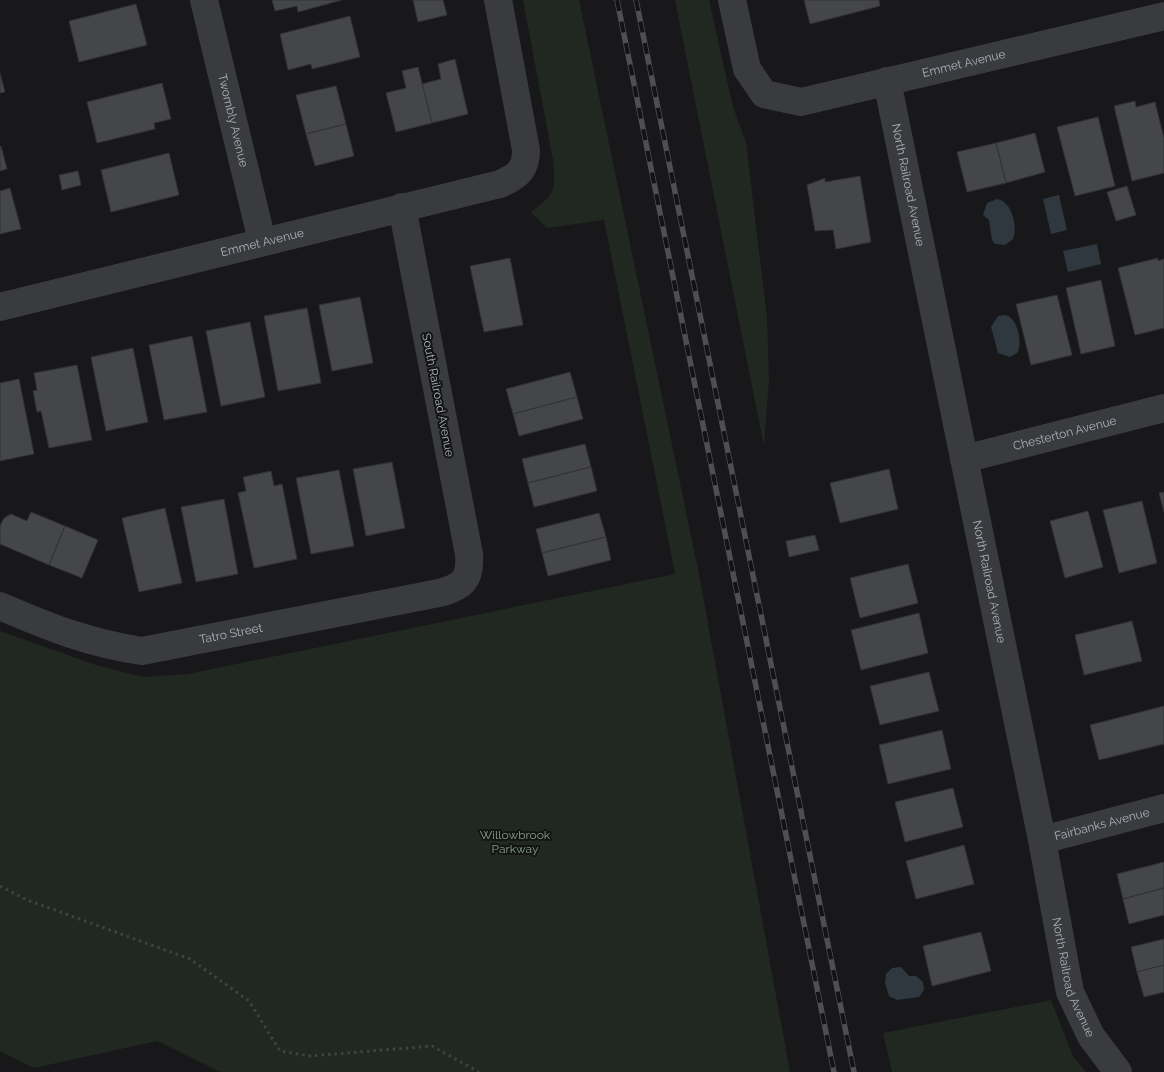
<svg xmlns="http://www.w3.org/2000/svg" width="1164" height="1072" viewBox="0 0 1164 1072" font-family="Raleway,sans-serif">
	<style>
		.green { fill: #202821 }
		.water { fill: #2e383e }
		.building { fill: #45464a; stroke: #323236 }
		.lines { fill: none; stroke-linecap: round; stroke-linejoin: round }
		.path { stroke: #3f4246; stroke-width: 3; stroke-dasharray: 2.5 4; stroke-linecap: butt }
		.minor { stroke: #393b3f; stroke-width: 28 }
		.rail-casing { stroke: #4c4f54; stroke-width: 5.5 }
		.rail { stroke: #131315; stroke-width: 4; stroke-dasharray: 11; stroke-linecap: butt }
		.labels { text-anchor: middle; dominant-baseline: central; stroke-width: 4; stroke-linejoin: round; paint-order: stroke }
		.street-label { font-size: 12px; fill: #abb0b9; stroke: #131315 }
		.park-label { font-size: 12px; fill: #84a383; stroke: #131315 }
	</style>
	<rect width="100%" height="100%" fill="#18181a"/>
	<g class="green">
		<path d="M523,0H579L698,569L790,1072H221L157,1041L34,1068L0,1051V631L96,665L143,677L188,674L675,574L604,220L547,228L531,212C556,193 555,191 553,160Z"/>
		<polygon points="675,0 709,0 733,107 746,142 767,318 769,380 764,446"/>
		<polygon points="1051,1000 1073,1056 1086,1072 892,1072 883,1033"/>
	</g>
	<g class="water">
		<polygon points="1059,195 1067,230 1051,234 1043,199"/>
		<path d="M997,199C1012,201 1018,227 1013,239L1005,245L995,244L992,240L989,220L983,215L987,203Z"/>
		<polygon points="1097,244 1101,264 1068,272 1063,251"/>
		<path d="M1006,315C1018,319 1023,343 1017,353L1010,357L998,353L991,327L998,316Z"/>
		<polygon points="901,967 909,976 916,976 923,982 924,990 919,997 897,1000 889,996 885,983 886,974 892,968"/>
	</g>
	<g class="building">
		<polygon points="272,0 342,0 298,12 297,6 275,11"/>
		<polygon points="413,0 443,0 447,15 418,22"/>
		<polygon points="804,0 879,0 880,6 810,24"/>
		<polygon points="136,4 147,45 79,62 69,21"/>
		<polygon points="350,16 360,57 312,69 311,64 288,70 280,34"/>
		<polygon points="455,59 468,114 432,123 422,84 441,79 438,64"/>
		<polygon points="418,67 432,123 396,132 386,93 406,88 402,71"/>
		<polygon points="0,73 5,92 0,93"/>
		<polygon points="162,83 171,119 154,123 155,129 97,143 87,102"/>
		<polygon points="336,86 346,124 306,134 296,95"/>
		<polygon points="1135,101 1136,107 1155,102 1164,138 1164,173 1132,181 1114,106"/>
		<polygon points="1098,117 1115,186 1075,196 1057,127"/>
		<polygon points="346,124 354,156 315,166 306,134"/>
		<polygon points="1035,133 1045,172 1006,183 996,143"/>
		<polygon points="996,143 1006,183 967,192 957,152"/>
		<polygon points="1,146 7,169 0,171 0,147"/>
		<polygon points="169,153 179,195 111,212 101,170"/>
		<polygon points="78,171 81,185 62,190 59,175"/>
		<polygon points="860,176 871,242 836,249 833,230 815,231 807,185 825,178 825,182"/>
		<polygon points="1127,186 1136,215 1116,221 1107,192"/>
		<polygon points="10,188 21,229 0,234 0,191"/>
		<polygon points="510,258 523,325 484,332 470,266"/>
		<polygon points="1158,258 1158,261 1164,259 1164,328 1135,335 1118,268"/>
		<polygon points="1101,280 1115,346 1081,354 1066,288"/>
		<polygon points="1057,295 1072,355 1031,365 1016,304"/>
		<polygon points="360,297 373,363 332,371 319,305"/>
		<polygon points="307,308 321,383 278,391 264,316"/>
		<polygon points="250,322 265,397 221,406 206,331"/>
		<polygon points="192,336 207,412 164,420 149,345"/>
		<polygon points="133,348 148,422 106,431 91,357"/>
		<polygon points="77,365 92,440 49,448 41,411 37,412 33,391 37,390 34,373"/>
		<polygon points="570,372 577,397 513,414 506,389"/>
		<polygon points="19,379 34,454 0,461 0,383"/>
		<polygon points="577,397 583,419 519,436 513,414"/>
		<polygon points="585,444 591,467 528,483 522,459"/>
		<polygon points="392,462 405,528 366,536 353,469"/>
		<polygon points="591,467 597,491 534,507 528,483"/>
		<polygon points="889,469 898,509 840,523 830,483"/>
		<polygon points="339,470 354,546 311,554 296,478"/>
		<polygon points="271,471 274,486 282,484 297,559 254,568 238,493 246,491 243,477"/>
		<polygon points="1164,492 1164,512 1159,493"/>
		<polygon points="224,499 238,574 196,582 181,507"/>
		<polygon points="1142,501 1157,563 1119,573 1103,510"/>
		<polygon points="165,508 182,583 139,592 122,518"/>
		<polygon points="1088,511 1103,567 1065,578 1050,521"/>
		<polygon points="31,512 65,526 49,565 0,544 0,526 4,518 11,514 27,521"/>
		<polygon points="599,513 606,537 542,553 536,529"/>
		<polygon points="65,526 98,540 82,578 49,565"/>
		<polygon points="815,535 819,550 789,557 786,541"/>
		<polygon points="606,537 611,560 548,576 542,553"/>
		<polygon points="908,564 918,603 860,618 850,578"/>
		<polygon points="919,613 928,653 861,670 851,630"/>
		<polygon points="1132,621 1142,661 1084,675 1075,635"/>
		<polygon points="929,672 939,711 880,725 870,686"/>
		<polygon points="1164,706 1164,744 1099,760 1090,725"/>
		<polygon points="942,730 951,769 888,784 879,745"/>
		<polygon points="953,788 963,827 905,842 895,802"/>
		<polygon points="964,845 974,884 916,899 906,861"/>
		<polygon points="1164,862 1164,888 1123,899 1117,874"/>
		<polygon points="1164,888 1164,915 1129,924 1123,899"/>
		<polygon points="981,932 991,971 932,986 923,946"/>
		<polygon points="1164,939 1164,965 1137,972 1131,947"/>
		<polygon points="1164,965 1164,992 1144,997 1137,972"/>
	</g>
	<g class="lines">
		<polyline class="path" points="0,886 27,900 190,959 249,1001 280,1051 310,1056 432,1046 479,1072"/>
		<g class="minor">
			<path id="s1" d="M204,0L262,241"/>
			<path id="s2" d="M732,0L747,69L764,94L801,102L1164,16"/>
			<path id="s3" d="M887,81L1042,840L1070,992L1091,1036L1118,1072"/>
			<path id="s4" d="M0,307L500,184C518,176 526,170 526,150L498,0"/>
			<path id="s5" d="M964,459L1164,408"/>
			<path id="s6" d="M0,606C49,627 88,643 142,651L439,593C463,587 471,579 469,554L402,207"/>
			<path id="s7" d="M1042,840L1164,808"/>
		</g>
		<g class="rail-casing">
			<g id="rail">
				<polyline points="617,0 834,1072"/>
				<polyline points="636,0 854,1072"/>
			</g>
		</g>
		<use href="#rail" class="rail"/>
	</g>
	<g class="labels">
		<g class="street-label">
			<text stroke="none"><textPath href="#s2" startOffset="306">Emmet Avenue</textPath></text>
			<text stroke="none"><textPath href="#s1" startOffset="124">Twombly Avenue</textPath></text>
			<text stroke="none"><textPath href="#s3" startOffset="106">North Railroad Avenue</textPath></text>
			<text stroke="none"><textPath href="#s4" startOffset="270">Emmet Avenue</textPath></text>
			<text transform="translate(438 395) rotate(79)">South Railroad Avenue</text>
			<text stroke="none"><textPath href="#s5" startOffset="104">Chesterton Avenue</textPath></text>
			<text stroke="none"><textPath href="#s3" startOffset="511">North Railroad Avenue</textPath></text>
			<text stroke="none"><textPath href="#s6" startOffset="240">Tatro Street</textPath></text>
			<text stroke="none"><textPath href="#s7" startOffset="62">Fairbanks Avenue</textPath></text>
			<text stroke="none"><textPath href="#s3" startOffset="916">North Railroad Avenue</textPath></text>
		</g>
		<g class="park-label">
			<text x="515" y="835">Willowbrook<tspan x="515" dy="14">Parkway</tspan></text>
		</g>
	</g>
</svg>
